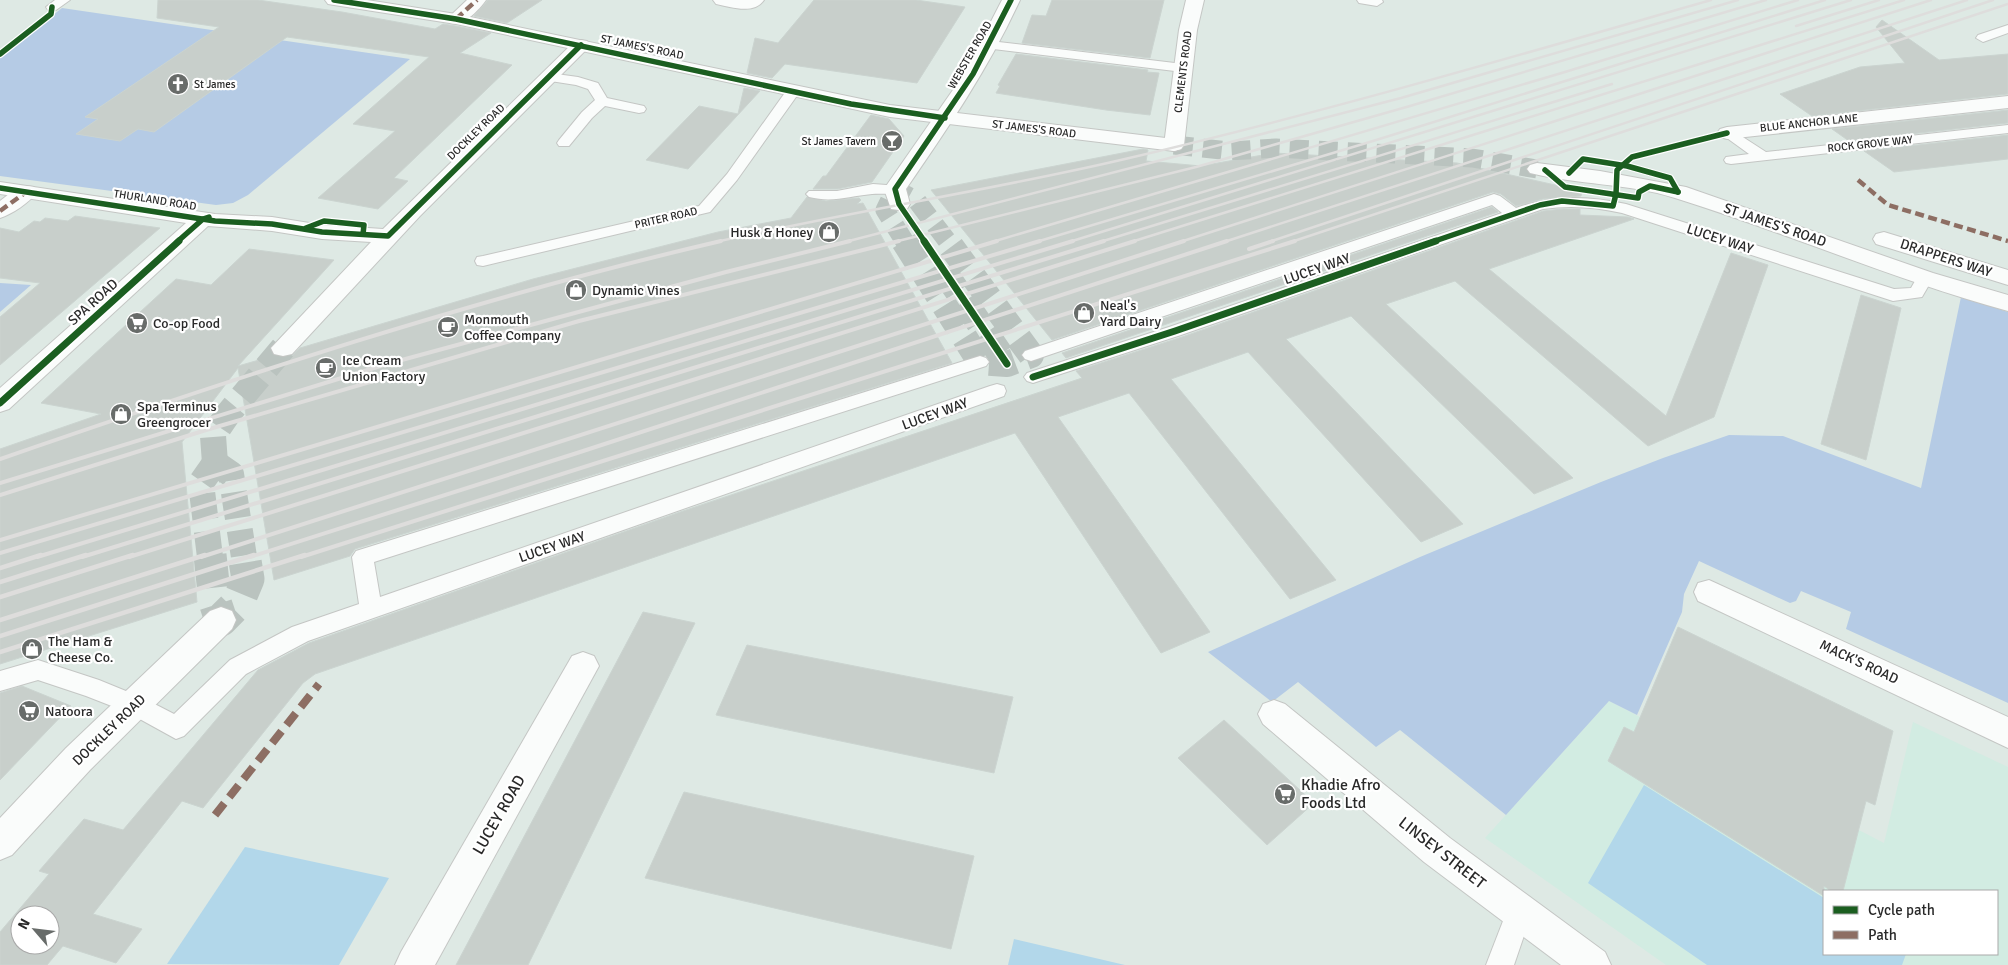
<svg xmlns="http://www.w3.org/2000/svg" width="2008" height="965" viewBox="0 0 2008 965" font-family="Signika,sans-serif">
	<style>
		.education { fill: #d2ece2; fill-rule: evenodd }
		.green { fill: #b5cbe5 }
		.pitch { fill: #b2d7ea }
		.building { fill: #c8cfcb; stroke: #cbd4d0; fill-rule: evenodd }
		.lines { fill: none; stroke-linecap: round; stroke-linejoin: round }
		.minor-tunnel-far2 { stroke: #bac3bf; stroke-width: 19; stroke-dasharray: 19 10; stroke-linecap: butt }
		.minor-tunnel-far1 { stroke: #bac3bf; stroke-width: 26; stroke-dasharray: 26 12; stroke-linecap: butt }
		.minor-tunnel { stroke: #bac3bf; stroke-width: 33; stroke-dasharray: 33 17; stroke-linecap: butt }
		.tertiary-tunnel { stroke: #bac3bf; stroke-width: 19; stroke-dasharray: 19 10; stroke-linecap: butt }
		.service-casing { stroke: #c4c6c4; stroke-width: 2 }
		.pedestrian-casing { stroke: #c4c6c4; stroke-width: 2 }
		.minor-casing { stroke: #c4c6c4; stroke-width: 2 }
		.tertiary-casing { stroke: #c4c6c4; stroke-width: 2 }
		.service { fill: #fafcfb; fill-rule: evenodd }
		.pedestrian { fill: #fafcfb; fill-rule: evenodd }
		.minor { fill: #fafcfb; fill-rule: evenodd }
		.tertiary { fill: #fafcfb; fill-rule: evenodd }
		.rail-far2 { stroke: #dedddc; stroke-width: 2.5 }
		.rail-far1 { stroke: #dedddc; stroke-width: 4 }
		.rail { stroke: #dedddc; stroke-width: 4.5 }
		.quiet-far1 { stroke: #8d6e63; stroke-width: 4.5; stroke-dasharray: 9 4.5; stroke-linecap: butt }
		.quiet { stroke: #8d6e63; stroke-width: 8; stroke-dasharray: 15 8; stroke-linecap: butt }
		.cycleway-far1-casing { stroke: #fff; stroke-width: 8 }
		.cycleway-casing { stroke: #fff; stroke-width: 10 }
		.cycleway-far1 { stroke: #1b5e20; stroke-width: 5.5 }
		.cycleway { stroke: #1b5e20; stroke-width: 7 }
		.labels { text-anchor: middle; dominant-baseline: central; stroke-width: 4.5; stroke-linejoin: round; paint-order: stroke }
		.far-street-label { font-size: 11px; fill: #292929; stroke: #fff }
		.far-poi-label { font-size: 11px; fill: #292929; stroke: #fff; text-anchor: start }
		.street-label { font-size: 14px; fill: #292929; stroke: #fff }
		.poi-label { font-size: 14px; fill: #292929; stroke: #fff; text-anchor: start }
		.near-poi-label { font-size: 16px; fill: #292929; stroke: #fff; text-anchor: start }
		.near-street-label { font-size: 16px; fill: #292929; stroke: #fff }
	</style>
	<rect width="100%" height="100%" fill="#dee9e4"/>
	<path class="education" d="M1609,701L1884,843L1913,722L2008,767V965H1666L1485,838ZM1824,891H1997V954H1824Z"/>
	<g class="green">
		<polygon points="62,8 410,59 248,195 233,203 216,205 0,176 0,57"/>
		<polygon points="0,283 31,285 0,312"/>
		<polygon points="1961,297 2008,312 2008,703 1846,629 1851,612 1801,591 1796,601 1790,603 1699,561 1684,594 1682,612 1637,715 1609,701 1506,815 1400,730 1376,747 1298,682 1272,702 1208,652 1420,557 1601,482 1663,458 1729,435 1783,436 1921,488"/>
	</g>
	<g class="pitch">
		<polygon points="1644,785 1824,898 1824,954 1906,954 1902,965 1707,965 1588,883"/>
		<polygon points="245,847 389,878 339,965 167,964"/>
		<polygon points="1014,939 1125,965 1008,965"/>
	</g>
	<g class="building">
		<polygon points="158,0 258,0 342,12 435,29 443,24 456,26 491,33 460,53 512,65 394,178 408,181 378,209 318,198 395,131 353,124 429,57 287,37 154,132 138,129 120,141 76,134 98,119 85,117 219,27 157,18"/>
		<polygon points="488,0 542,0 507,23 474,16"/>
		<polygon points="814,0 916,0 965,7 917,83 785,64 772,78 747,73 755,38 778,43"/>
		<polygon points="1052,0 1164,0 1150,58 1022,43 1032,15 1046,16"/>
		<polygon points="1882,20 1939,60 2008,54 2008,94 1812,116 1780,94 1860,67 1905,63 1876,27"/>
		<polygon points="1016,54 1148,70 1147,72 1159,73 1150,115 1106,110 996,93 1000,86 998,85"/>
		<polygon points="744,88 760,91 688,169 646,160 699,106 738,114"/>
		<polygon points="2008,110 2008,123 1849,141 1832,129"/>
		<polygon points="871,115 889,119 904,136 872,182 837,189 813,189 823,176 826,176"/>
		<polygon points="2008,135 2008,159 1894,172 1864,151"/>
		<polygon points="1143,149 1148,150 1146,161 1201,166 1274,153 1457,163 1582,191 1581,196 1543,199 1516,206 1501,194 1493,192 1052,340 931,190"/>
		<polygon points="807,197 826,201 859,198 861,200 857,204 863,203 952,363 355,549 350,556 274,580 238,368 182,442 197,602 0,664 0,449 101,414 41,403 176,279 211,285 249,249 334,260 238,366 273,356 283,358 292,356 300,348 533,279 718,232 791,218"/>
		<polygon points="1492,207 1498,212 1066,358 1062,353"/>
		<path d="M1563,209H1580V215L1628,217L1634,219L1489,269L1666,416L1731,253L1768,265L1714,417L1648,446L1455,281L1386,304L1573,478L1534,494L1351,316L1286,339L1463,524L1421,542L1248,352L1171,379L1336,580L1290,599L1129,393L1058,417L1210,632L1161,653L1015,433L315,674L303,683L203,808L182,801L93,914L142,929L116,963L63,946L47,965H0V932L49,874L39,871L84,819L123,830L258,670L309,643L683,511L1082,378L1076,371L1182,337L1543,211ZM20,915H50V945H20Z"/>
		<polygon points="75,216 160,228 0,365 0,317 40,283 0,278 0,228 19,232 34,221 40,222 45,218 68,221"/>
		<polygon points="1861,295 1901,308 1866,460 1821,444"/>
		<polygon points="643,612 695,623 528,965 456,965"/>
		<polygon points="1678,627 1893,731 1875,805 1866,801 1843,891 1831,891 1824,886 1824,896 1608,761 1624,727 1634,732"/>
		<polygon points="747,645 1013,697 994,773 716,715"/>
		<polygon points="22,686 71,706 0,780 0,693"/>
		<polygon points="1224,720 1314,803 1267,845 1178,758"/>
		<polygon points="684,792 974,856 951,949 645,878"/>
	</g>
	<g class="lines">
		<polyline class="minor-tunnel-far2" points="905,242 885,210 895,189 917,201 948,242"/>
		<g class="minor-tunnel-far1">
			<polyline points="904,241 980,362 1007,364 1031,355 947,241"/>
			<polyline points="943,270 1007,364"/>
			<polyline points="215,463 231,474 244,557"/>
			<polyline points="215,463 213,436 228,414 283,348"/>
			<polyline points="210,557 201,483 215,463"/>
		</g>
		<polyline class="minor-tunnel" points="210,555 215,602 221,620 238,603 248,579 244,555"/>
		<polyline class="tertiary-tunnel" points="1174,145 1230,151 1276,148 1472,158 1537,169"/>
		<g class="service-casing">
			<g id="service">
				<polygon points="55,0 70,0 56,10 48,10 46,7"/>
				<polygon points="1357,0 1382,0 1383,2 1377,6 1359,3"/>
				<polygon points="2008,25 2008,33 1983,42 1976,38 1978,35"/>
				<polygon points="990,41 1183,64 1190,68 1183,72 985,48 983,45"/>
				<polygon points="549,73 578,77 598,83 607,98 644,106 646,109 644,112 639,113 605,106 592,118 569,146 559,146 557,143 559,140 582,112 595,100 588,89 576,85 544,80 542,77 544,74"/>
				<polygon points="794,86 801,90 737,180 710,212 483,266 477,265 475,261 477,257 483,256 699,206 727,174 789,87"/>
				<polygon points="2008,125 2008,133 1731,164 1726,163 1724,160 1726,157 1749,154 1720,133 1722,130 1732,130 1766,152"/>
				<path d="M873,184L900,186L903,189L900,192C891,195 882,193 872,194C849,196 833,203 809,197L806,194L809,191H837Z"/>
				<path d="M1494,194L1500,196L1516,208C1553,195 1588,196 1626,204L1894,289L1911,288L1919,274L1925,273L1931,274L1933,278L1922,297L1893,301L1622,213C1596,207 1569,205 1543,209L1181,335L1039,381L1033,383L1027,381L1024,377L1027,373L1169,327L1502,213L1492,205L1037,359L1031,361L1025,359L1022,355L1025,351Z"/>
				<polygon points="980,356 986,358 989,362 986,366 374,562 380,597 990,386 997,384 1004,386 1006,391 1004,396 308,641 246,674 184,736 176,739 127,712 86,696 38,680 0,691 0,671 38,660 99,680 143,698 174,714 230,660 292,627 359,604 352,557 356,551"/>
				<polygon points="1519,899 1528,903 1532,912 1514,965 1486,965 1510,903"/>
			</g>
		</g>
		<g class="pedestrian-casing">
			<g id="pedestrian">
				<path d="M467,0H486C478,11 464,26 450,23L447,19Z"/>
				<path d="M26,186L34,187L37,192C29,203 12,214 0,218V201L18,187Z"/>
			</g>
		</g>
		<g class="minor-casing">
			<g id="minor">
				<path d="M713,0H764C754,15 731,7 716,4Z"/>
				<path d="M1002,0H1020C989,68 948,128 906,189L910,204L907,209L899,210L891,209L884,189L964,74Z"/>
				<polygon points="1186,0 1204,0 1197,30 1184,145 1181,149 1174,151 1167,149 1164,145 1179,30"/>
				<polygon points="581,40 587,41 590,45 587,49 420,216 292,354 283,356 274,354 271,348 371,242 322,239 272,231 208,226 9,409 0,412 0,388 186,223 0,194 0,182 215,214 272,217 322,225 383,229 575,41"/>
				<polygon points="2008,96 2008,108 1727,139 1720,137 1717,133 1720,129 1727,127"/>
				<polygon points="1884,232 2008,270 2008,285 1876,244 1873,239 1876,234"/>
				<polygon points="1709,580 2008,717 2008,748 1698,601 1694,592 1698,583"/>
				<polygon points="221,607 232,611 236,620 232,629 90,770 12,855 0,860 0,818 66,748 210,611"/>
				<polygon points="583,652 594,656 599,666 435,965 395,965 401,952 572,656"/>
				<polygon points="1274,700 1285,704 1450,838 1605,952 1611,965 1561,965 1424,862 1263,724 1258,714 1263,704"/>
			</g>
		</g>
		<g class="tertiary-casing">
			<g id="tertiary">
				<polygon points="325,0 367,0 456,14 890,105 1174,139 1181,141 1184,145 1181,149 1174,151 890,117 456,24 334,5 328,4"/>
				<path d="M1537,163L1600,171L1686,187L1933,273L2008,295V311C1895,280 1787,233 1675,198C1628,183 1577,185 1530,173L1527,169L1530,165Z"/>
			</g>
		</g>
		<use href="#service" class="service"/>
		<use href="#pedestrian" class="pedestrian"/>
		<use href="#minor" class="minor"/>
		<use href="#tertiary" class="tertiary"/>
		<g class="rail-far2">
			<polyline points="1796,26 1879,0"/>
			<path d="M716,242C851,211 989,191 1125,159C1322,113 1516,56 1711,0"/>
			<polyline points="845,242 1401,98 1738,0"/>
			<polyline points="894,242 1196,167 1410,106 1766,0"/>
			<polyline points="992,242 1565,72 1798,0"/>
			<polyline points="1036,242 1373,141 1825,0"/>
			<polyline points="1069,242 1851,0"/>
			<polyline points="1100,242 1612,84"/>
			<polyline points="1131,242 1904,0"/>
			<polyline points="1180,242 1931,0"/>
			<polyline points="1224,242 1967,0"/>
			<polyline points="1269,242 1993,0"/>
			<polyline points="1291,242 2008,4"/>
		</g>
		<g class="rail-far1">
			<polyline points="1249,249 1273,241"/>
			<path d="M0,459C238,377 476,298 721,241"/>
			<polyline points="0,483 387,364 726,272 850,241"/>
			<polyline points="0,495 206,430 579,321 899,241"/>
			<polyline points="0,540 997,241"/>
			<polyline points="0,553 1040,241"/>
			<polyline points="37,557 1073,241"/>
			<polyline points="82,557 1104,241"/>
			<polyline points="129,557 1135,241"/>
			<polyline points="201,557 1184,241"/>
			<polyline points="250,557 577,453 1227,241"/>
			<polyline points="301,557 1295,241"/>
		</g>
		<g class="rail">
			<polyline points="0,568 41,555"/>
			<polyline points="0,582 86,555"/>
			<polyline points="0,597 133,555"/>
			<polyline points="0,620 205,555"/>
			<polyline points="0,636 254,555"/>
			<polyline points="0,652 305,555"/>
		</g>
		<g class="quiet-far1">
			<polyline points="456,19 477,0"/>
			<polyline points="1858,180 1888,205 2008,241"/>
			<polyline points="0,211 26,192"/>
		</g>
		<polyline class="quiet" points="215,815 319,684"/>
		<g class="cycleway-far1-casing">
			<g id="cycleway-far1">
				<polyline points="334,0 456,19 851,104 945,118"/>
				<polyline points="0,54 51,14 52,7"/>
				<polyline points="1545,170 1565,187 1638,198 1639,192 1650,186 1678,192"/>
				<polyline points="1569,173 1583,159 1627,166 1670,178 1678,192"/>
				<polyline points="0,188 215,221 272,224 322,232 388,236 581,45"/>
				<polyline points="306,228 324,221 364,225 363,234"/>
				<polyline points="177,242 203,219 209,217"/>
				<polyline points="925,242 899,204 895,189 973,74 1011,0"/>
				<polyline points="1432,242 1540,205 1562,201 1613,206 1616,194 1617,170 1632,157 1727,133"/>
			</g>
		</g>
		<g class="cycleway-casing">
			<g id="cycleway">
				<polyline points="924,241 1007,364"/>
				<polyline points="1033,377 1175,331 1436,241"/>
				<polyline points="0,403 179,241"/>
			</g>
		</g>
		<use href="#cycleway-far1" class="cycleway-far1"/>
		<use href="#cycleway" class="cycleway"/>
	</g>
	<defs>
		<g id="church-disc" transform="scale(1.125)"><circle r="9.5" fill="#686c6a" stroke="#fff"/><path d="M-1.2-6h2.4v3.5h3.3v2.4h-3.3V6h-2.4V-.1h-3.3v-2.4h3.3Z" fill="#fff"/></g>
		<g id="bar-disc" transform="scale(1.125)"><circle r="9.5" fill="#686c6a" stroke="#fff"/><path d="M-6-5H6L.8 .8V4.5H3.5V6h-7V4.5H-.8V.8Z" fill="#fff"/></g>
		<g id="shop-disc" transform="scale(1.125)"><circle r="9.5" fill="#686c6a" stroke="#fff"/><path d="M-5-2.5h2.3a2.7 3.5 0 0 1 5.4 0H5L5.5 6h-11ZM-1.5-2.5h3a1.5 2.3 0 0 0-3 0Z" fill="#fff"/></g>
		<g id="supermarket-disc" transform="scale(1.125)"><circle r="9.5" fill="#686c6a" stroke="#fff"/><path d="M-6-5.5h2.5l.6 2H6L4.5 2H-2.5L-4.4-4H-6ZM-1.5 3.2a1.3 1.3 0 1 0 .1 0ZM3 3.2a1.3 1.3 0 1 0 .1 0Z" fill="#fff"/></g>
		<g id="cafe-disc" transform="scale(1.125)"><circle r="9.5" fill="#686c6a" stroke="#fff"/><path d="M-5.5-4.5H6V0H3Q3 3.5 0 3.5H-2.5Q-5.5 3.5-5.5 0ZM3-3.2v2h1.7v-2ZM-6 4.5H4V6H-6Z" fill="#fff"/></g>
	</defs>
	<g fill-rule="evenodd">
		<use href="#church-disc" x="178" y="84"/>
		<use href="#bar-disc" x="892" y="141"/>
		<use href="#shop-disc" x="829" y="232"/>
		<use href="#shop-disc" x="576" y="290"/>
		<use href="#shop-disc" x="1084" y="313"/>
		<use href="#supermarket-disc" x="137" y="323"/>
		<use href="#cafe-disc" x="448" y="327"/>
		<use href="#cafe-disc" x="326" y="368"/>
		<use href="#shop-disc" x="121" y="414"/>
		<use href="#shop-disc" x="32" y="649"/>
		<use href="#supermarket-disc" x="29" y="711"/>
		<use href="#supermarket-disc" x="1285" y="794"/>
	</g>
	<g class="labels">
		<g class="far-street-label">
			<text transform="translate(642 47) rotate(12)">ST JAMES'S ROAD</text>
			<text transform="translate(970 55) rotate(-60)">WEBSTER ROAD</text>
			<text transform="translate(1183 72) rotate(-83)">CLEMENTS ROAD</text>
			<text transform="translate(1809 123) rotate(-6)">BLUE ANCHOR LANE</text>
			<text transform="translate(1034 129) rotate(7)">ST JAMES'S ROAD</text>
			<text transform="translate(476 132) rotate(-44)">DOCKLEY ROAD</text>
			<text transform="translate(1870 144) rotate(-6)">ROCK GROVE WAY</text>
			<text transform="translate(155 200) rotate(9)">THURLAND ROAD</text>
			<text transform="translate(666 218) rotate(-13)">PRITER ROAD</text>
		</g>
		<g class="far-poi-label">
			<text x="194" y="84">St James</text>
			<text x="876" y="141" text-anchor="end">St James Tavern</text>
		</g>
		<g class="street-label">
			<text transform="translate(1775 225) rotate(19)">ST JAMES'S ROAD</text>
			<text transform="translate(1720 239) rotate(18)">LUCEY WAY</text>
			<text transform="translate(1946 258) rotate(18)">DRAPPERS WAY</text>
			<text transform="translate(1317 269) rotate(-19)">LUCEY WAY</text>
			<text transform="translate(93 302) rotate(-42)">SPA ROAD</text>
			<text transform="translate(935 414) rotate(-20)">LUCEY WAY</text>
			<text transform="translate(552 547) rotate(-19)">LUCEY WAY</text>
			<text transform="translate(1859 662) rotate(25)">MACK'S ROAD</text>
			<text transform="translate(109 730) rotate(-44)">DOCKLEY ROAD</text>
		</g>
		<g class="poi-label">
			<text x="813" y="232" text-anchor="end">Husk &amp; Honey</text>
			<text x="592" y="290">Dynamic Vines</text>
			<text x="1100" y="305">Neal's<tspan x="1100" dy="16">Yard Dairy</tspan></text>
			<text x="464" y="319">Monmouth<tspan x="464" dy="16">Coffee Company</tspan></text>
			<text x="153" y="323">Co-op Food</text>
			<text x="342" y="360">Ice Cream<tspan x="342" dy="16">Union Factory</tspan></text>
			<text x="137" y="406">Spa Terminus<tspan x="137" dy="16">Greengrocer</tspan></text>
			<text x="48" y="641">The Ham &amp;<tspan x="48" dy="16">Cheese Co.</tspan></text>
			<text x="45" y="711">Natoora</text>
		</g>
		<g class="near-poi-label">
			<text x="1301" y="785">Khadie Afro<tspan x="1301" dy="18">Foods Ltd</tspan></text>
		</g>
		<g class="near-street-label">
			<text transform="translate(499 815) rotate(-60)">LUCEY ROAD</text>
			<text transform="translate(1442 853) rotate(38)">LINSEY STREET</text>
		</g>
	</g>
	<rect x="1823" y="890" width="175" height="65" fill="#ffffff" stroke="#a9a9a9"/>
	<rect x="1833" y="906" width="25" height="8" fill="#1b5e20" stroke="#a9a9a9"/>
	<text x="1868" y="915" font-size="15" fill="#292929">Cycle path</text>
	<rect x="1833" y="931" width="25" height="8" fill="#8d6e63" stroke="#a9a9a9"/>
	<text x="1868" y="940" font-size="15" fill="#292929">Path</text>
	<g transform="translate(35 930) rotate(298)"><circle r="24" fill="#ffffff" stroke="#a9a9a9"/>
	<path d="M0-4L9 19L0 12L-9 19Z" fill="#686c6a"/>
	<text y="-8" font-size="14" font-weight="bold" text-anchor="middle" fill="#292929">N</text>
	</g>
</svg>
